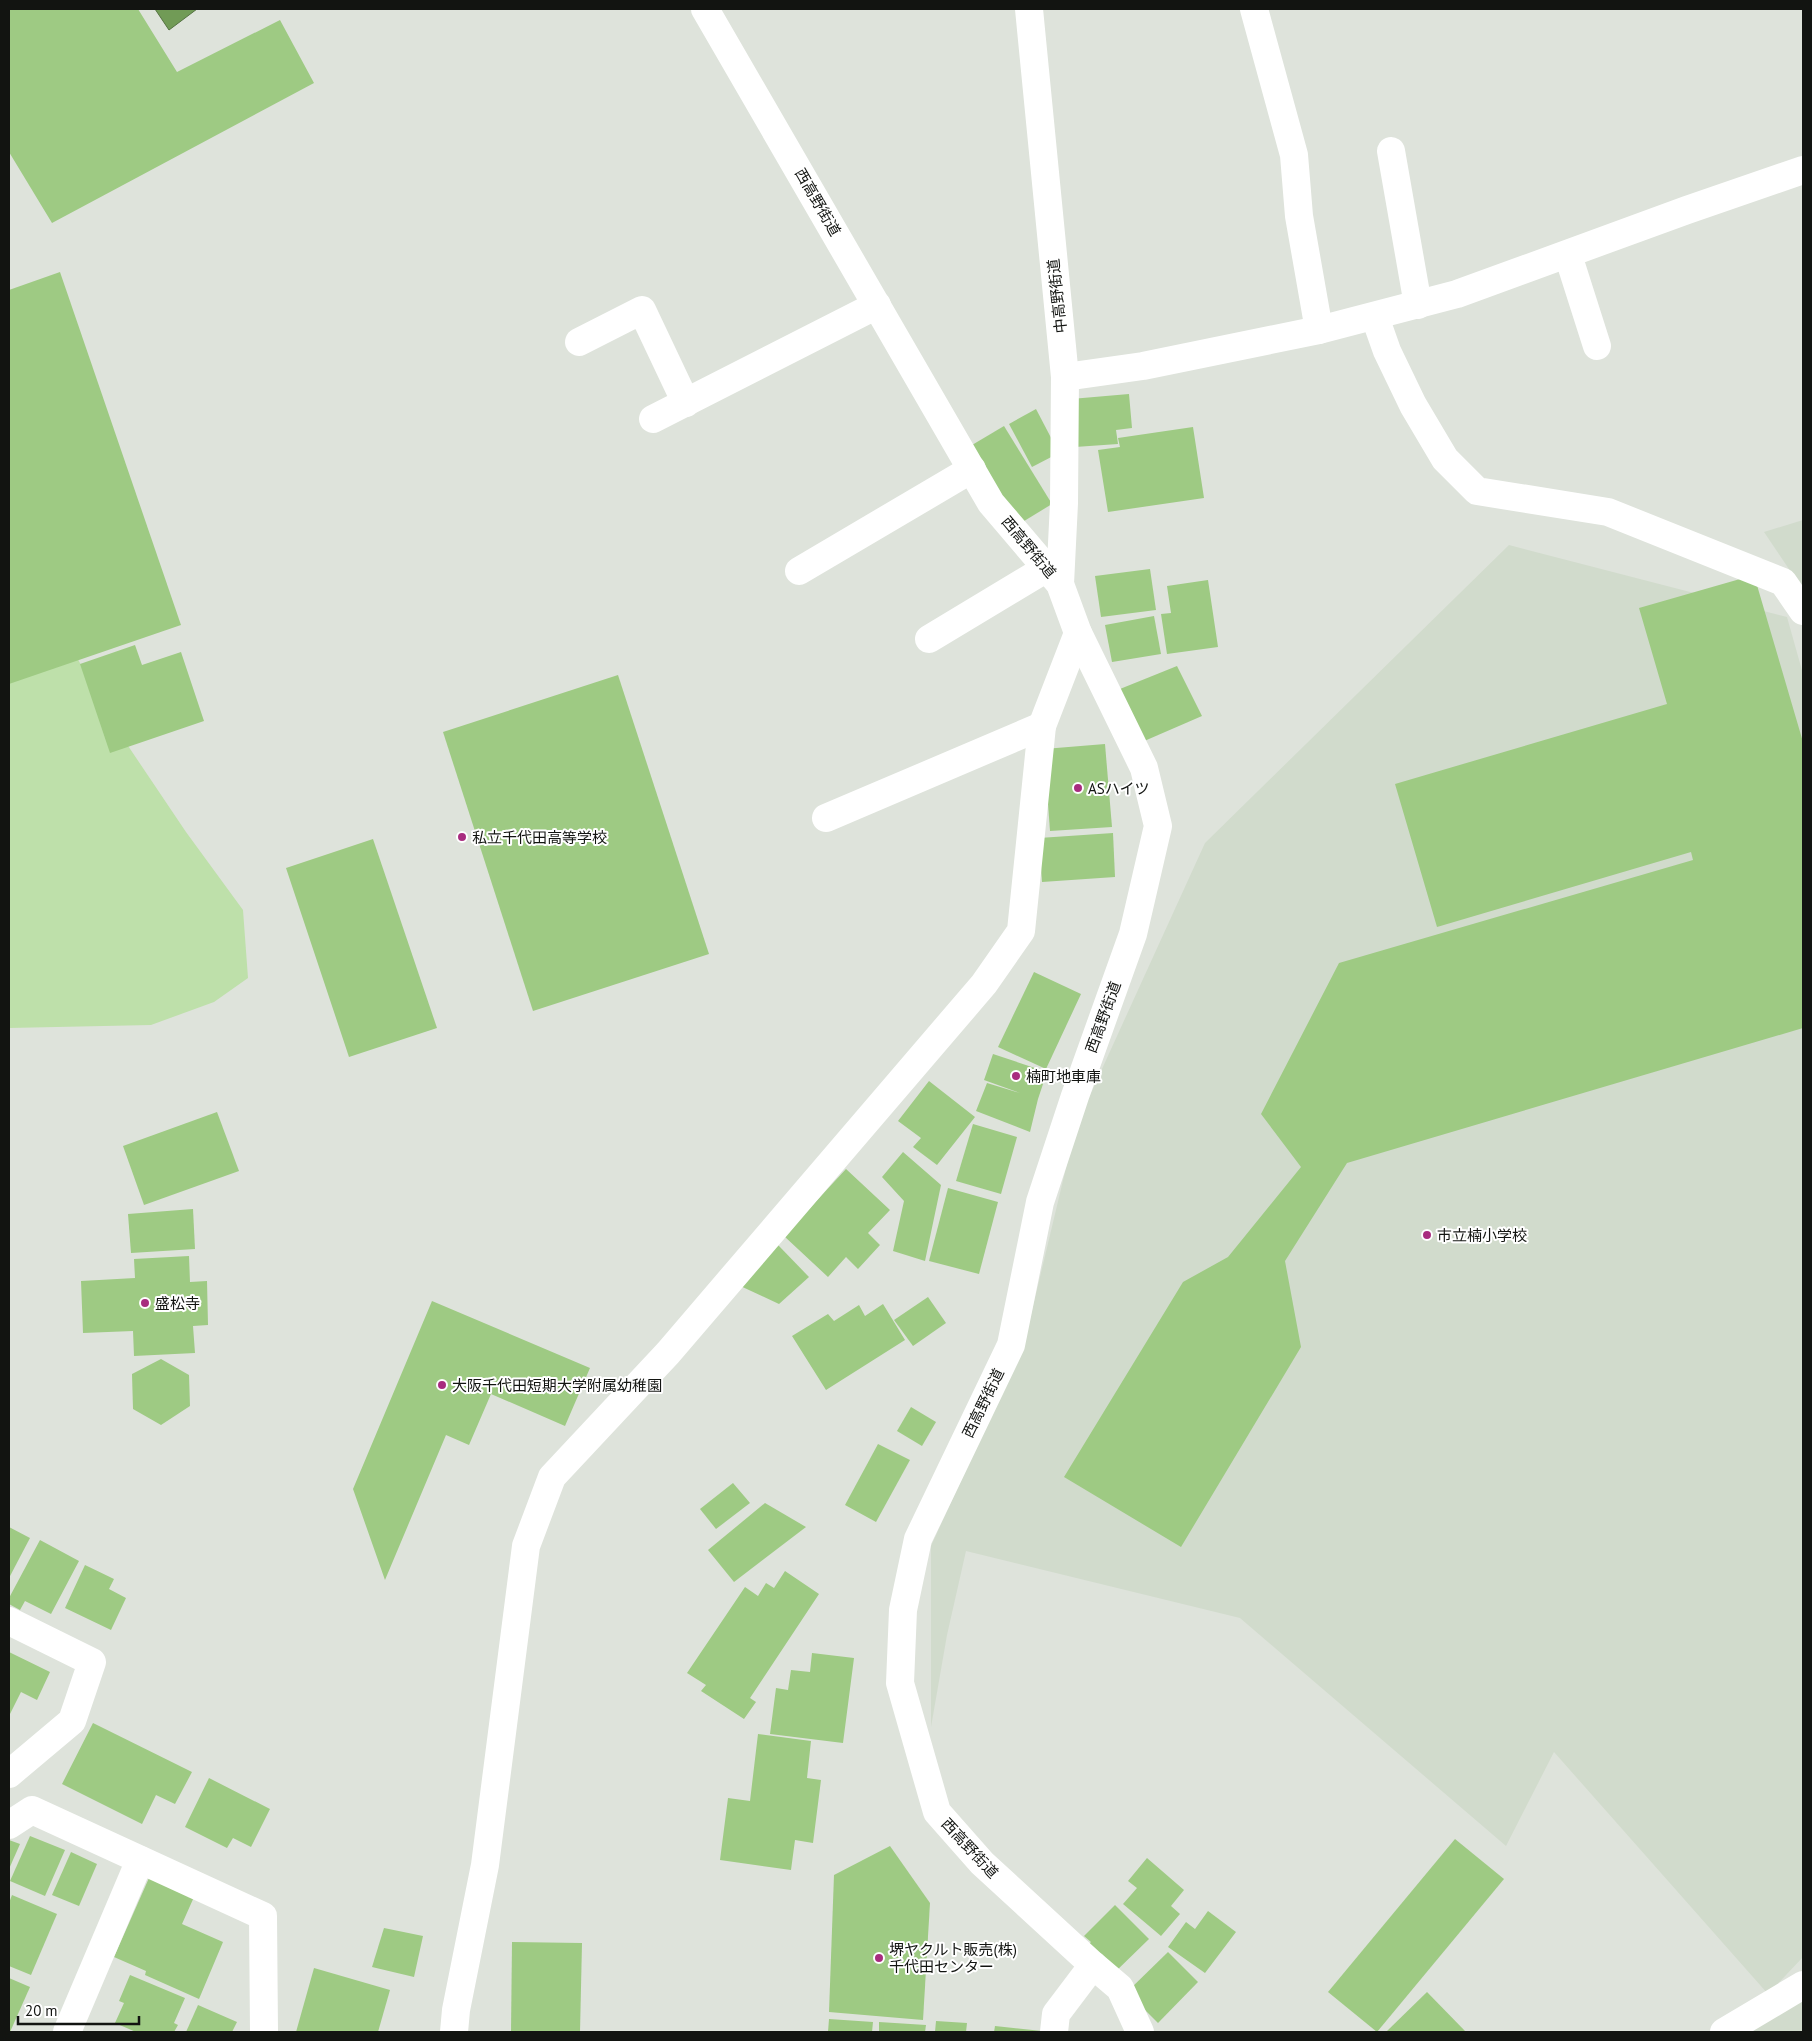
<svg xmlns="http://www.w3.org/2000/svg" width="1812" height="2041" viewBox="0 0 1812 2041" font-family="'PT Sans','Noto Sans JP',sans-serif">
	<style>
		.built { fill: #d1dbcc }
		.green { fill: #bee0aa }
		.water { fill: #719b56; stroke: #547241 }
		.building { fill: #9eca83 }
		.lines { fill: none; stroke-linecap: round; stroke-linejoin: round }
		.street { stroke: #fff; stroke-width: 28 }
		.poi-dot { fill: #a82c7f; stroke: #fff; stroke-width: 2 }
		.labels { text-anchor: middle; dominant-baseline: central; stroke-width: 4; stroke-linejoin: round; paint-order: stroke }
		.street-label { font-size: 15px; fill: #121411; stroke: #fff }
		.poi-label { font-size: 15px; fill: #121411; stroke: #fff; text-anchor: start }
	</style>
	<rect width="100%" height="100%" fill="#dee3db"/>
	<g class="built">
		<polygon points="1803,520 1803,590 1764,532"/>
		<polygon points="1509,545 1787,617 1803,674 1803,1957 1768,1994 1554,1752 1506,1846 1240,1618 966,1551 947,1635 931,1727 931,1546 1024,1344 1076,1126 1205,843"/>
		<polygon points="1803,1997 1803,2032 1743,2032"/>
	</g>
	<polygon class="green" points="9,534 114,725 186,832 243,910 248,978 214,1002 151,1025 9,1028"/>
	<polygon class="water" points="155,9 197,9 169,30"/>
	<g class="building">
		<polygon points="9,9 138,9 177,72 280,20 314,83 52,223 9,152"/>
		<polygon points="60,272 181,625 9,684 9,290"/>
		<polygon points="1129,394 1132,428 1116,430 1118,444 1075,447 1071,399"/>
		<polygon points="1036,409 1059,453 1032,467 1009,424"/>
		<polygon points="1004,426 1052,504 1016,526 967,448"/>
		<polygon points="1193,427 1204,498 1108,512 1098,450 1120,447 1118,438"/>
		<polygon points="1150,569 1156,610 1101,617 1095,576"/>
		<polygon points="1754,575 1803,742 1803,1028 1347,1163 1285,1261 1301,1347 1181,1547 1064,1477 1183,1282 1228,1257 1301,1167 1261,1114 1339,963 1693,860 1691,852 1437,927 1395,784 1667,704 1639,608"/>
		<polygon points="1208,580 1218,647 1167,654 1161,614 1171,613 1167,586"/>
		<polygon points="1154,616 1161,654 1112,662 1105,625"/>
		<polygon points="135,645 142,665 181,652 204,721 110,753 80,664"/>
		<polygon points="1177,666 1202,716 1142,742 1115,691"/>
		<polygon points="618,675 709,954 533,1011 443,732"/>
		<polygon points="1105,744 1112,827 1050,831 1044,749"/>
		<polygon points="1113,833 1115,877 1042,882 1039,838"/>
		<polygon points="373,839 437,1028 349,1057 286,868"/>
		<polygon points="1034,972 1081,994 1046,1069 998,1047"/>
		<polygon points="993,1054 1047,1072 1038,1099 1030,1132 976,1111 987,1083 1020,1093 984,1080"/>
		<polygon points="929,1081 975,1117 937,1165 913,1147 921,1138 898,1121"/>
		<polygon points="217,1112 239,1171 144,1205 123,1146"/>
		<polygon points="973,1124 1017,1137 1001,1194 956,1181"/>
		<polygon points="903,1152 941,1185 925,1261 893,1251 904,1201 882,1177"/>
		<polygon points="846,1169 890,1210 868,1233 880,1245 858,1269 846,1257 828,1277 784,1236"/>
		<polygon points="948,1188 998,1202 979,1274 929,1261"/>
		<polygon points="193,1209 195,1249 131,1253 128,1214"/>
		<polygon points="778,1245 809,1277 779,1304 736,1284"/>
		<polygon points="189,1256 190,1282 207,1281 208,1325 193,1326 195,1353 134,1356 133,1331 83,1333 81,1281 135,1278 134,1259"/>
		<polygon points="928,1297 946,1323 913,1346 894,1320"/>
		<polygon points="432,1301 590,1368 565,1426 491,1394 469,1445 446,1435 385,1580 353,1489"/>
		<polygon points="883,1304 905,1340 826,1390 792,1336 828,1314 834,1321 859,1305 865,1316"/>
		<polygon points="161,1359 189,1375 190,1406 161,1425 133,1409 132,1374"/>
		<polygon points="911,1407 936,1422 922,1446 897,1431"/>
		<polygon points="878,1444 910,1460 876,1522 845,1505"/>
		<polygon points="733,1483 750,1503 716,1529 700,1509"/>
		<polygon points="765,1503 806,1527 734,1582 708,1550"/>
		<polygon points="9,1527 30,1538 9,1578"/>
		<polygon points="40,1540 79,1561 51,1614 25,1601 20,1610 9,1604 9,1598"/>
		<polygon points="85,1565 114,1579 109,1589 126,1598 111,1630 65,1608"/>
		<polygon points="785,1571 819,1594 750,1698 756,1702 744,1719 701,1691 706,1685 687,1673 745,1587 758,1596 766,1583 774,1588"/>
		<polygon points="9,1652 50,1672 37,1700 21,1692 9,1716"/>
		<polygon points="812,1653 854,1658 843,1743 770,1734 776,1688 788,1690 791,1670 810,1672"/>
		<polygon points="93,1723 192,1772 175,1804 156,1795 142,1824 62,1784"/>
		<polygon points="758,1734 811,1741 807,1778 821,1780 813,1843 795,1840 791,1870 720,1860 728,1798 750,1801"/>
		<polygon points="209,1778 270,1809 251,1847 233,1838 227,1848 185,1827"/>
		<polygon points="30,1836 65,1850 45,1896 10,1881"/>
		<polygon points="1455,1839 1504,1879 1377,2032 1328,1992"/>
		<polygon points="9,1840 20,1844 9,1869"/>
		<polygon points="890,1846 930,1903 923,2020 829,2012 834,1875"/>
		<polygon points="71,1852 97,1864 79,1906 52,1895"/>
		<polygon points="1147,1858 1184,1890 1171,1906 1180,1914 1161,1936 1123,1904 1137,1888 1128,1881"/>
		<polygon points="149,1878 194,1897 182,1924 223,1942 199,1999 145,1975 146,1971 114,1957"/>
		<polygon points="12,1895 57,1914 31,1975 9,1966 9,1903"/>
		<polygon points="1115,1905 1149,1939 1111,1976 1084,1949 1091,1942 1084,1936"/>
		<polygon points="1208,1911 1236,1932 1205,1973 1168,1947 1186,1922 1195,1929"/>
		<polygon points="384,1928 423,1936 414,1977 372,1967"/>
		<polygon points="512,1942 582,1943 580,2032 511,2032"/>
		<polygon points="1168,1952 1198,1982 1158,2023 1127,1992"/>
		<polygon points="314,1968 390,1990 378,2032 296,2032"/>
		<polygon points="130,1975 185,1998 174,2023 178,2025 174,2032 136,2032 115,2023 124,2003 119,2001"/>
		<polygon points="9,1978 30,1987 10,2032 9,2032"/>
		<polygon points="1427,1992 1466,2032 1386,2032"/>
		<polygon points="198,2005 237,2022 232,2032 186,2032"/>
		<polygon points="829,2019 873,2022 872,2032 828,2032"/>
		<polygon points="936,2021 967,2023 966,2032 935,2032"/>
		<polygon points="879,2022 926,2025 925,2032 879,2032"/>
		<polygon points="995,2026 1042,2031 1042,2032 994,2032"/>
	</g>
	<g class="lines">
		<g class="street">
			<polyline points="705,9 991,503 1060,584 1078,633 1144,768 1158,826 1133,934 1075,1096 1040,1202 1011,1345 918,1539 903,1610 900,1683 937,1812 982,1863 1093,1965 1120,1988 1140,2032"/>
			<polyline points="1029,9 1065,377 1064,503 1060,584"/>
			<polyline points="1254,9 1294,155 1299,216 1319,330"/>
			<polyline points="1391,151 1418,305"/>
			<polyline points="1568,255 1597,346"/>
			<polyline points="1375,317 1387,351 1413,405 1445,459 1477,491 1608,512 1783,582 1803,611"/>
			<polyline points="579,342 642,310 686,403"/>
			<polyline points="1065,377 1143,366 1319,330 1457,294 1687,210 1803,170"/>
			<polyline points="653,419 877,305"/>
			<polyline points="799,571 972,469"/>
			<polyline points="929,639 1047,568"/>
			<polyline points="826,818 1042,726"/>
			<polyline points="9,1621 92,1662 72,1721 9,1774"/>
			<polyline points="9,1825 32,1810 263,1916 264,2032"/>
			<polyline points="67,2032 140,1860"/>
			<polyline points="454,2032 456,2010 485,1865 526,1546 552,1477 668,1353 984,984 1021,931 1042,726 1078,633"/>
			<polyline points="1054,2032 1056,2014 1093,1965"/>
			<polyline points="1724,2032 1803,1985"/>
		</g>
	</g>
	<g class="poi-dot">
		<circle cx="1078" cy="788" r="5"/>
		<circle cx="462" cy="837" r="5"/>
		<circle cx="1016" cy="1076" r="5"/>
		<circle cx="1427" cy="1235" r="5"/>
		<circle cx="145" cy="1303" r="5"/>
		<circle cx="442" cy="1385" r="5"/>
		<circle cx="879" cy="1958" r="5"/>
	</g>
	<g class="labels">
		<g class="street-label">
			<text transform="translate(818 202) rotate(60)">西高野街道</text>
			<text transform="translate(1057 296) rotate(-96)">中高野街道</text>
			<text transform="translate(1029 547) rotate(50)">西高野街道</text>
			<text transform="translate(1103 1017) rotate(-70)">西高野街道</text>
			<text transform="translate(983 1403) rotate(-64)">西高野街道</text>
			<text transform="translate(970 1848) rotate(47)">西高野街道</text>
		</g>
		<g class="poi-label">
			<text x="1088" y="788">ASハイツ</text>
			<text x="472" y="837">私立千代田高等学校</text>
			<text x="1026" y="1076">楠町地車庫</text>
			<text x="1437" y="1235">市立楠小学校</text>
			<text x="155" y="1303">盛松寺</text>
			<text x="452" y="1385">大阪千代田短期大学附属幼稚園</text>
			<text x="889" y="1949">堺ヤクルト販売(株)<tspan x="889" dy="17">千代田センター</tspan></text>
		</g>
	</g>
	<rect width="1812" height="2041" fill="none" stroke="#121411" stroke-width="20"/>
	<path d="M18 2016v8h121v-8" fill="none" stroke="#121411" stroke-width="2.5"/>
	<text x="25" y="2016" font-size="15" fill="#121411" stroke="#ffffff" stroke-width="4" paint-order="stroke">20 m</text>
</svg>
